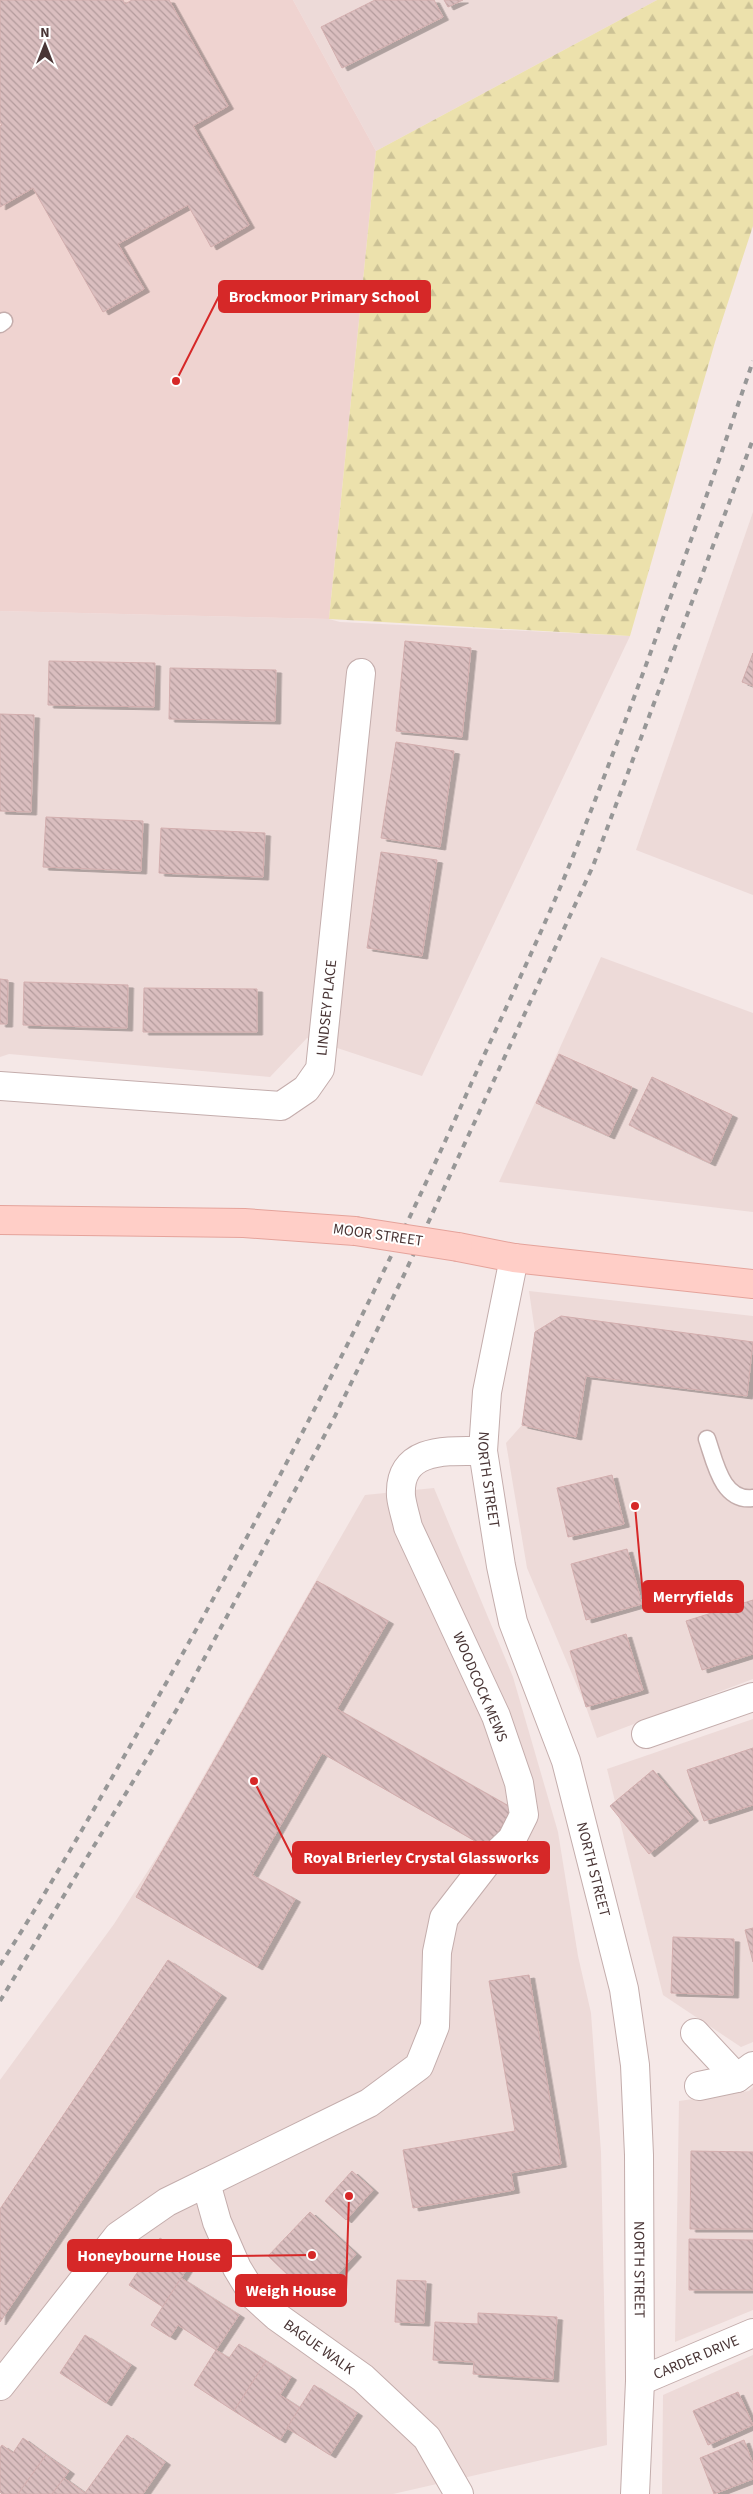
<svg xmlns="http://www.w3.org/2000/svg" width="753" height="2494" viewBox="0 0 753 2494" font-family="'Source Sans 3',sans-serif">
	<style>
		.residential { fill: #eddad8 }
		.education { fill: #efd3d0 }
		.forest { fill: url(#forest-firs) }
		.building { fill: url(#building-back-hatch); stroke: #d3aeae; filter: url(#shadow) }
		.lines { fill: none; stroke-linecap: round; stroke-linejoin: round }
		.lane-casing { stroke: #c4adac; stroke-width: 19 }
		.street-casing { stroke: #c4adac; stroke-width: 30 }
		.secondary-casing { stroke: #e5a39b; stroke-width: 30 }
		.lane { stroke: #fff; stroke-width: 16 }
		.street { stroke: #fff; stroke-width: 28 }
		.secondary { stroke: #ffcec7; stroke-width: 28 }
		.rail { stroke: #979797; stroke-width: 4; stroke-dasharray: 6 6; stroke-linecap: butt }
		.secondary-bridge-casing { stroke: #e5a39b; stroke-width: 30; stroke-linecap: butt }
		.secondary-bridge { stroke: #ffcec7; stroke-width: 28 }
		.labels { text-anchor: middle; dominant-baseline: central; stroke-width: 4; stroke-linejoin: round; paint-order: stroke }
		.street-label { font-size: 15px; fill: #493535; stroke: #fff }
		.leader { fill: none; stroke: #d62828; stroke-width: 2 }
		.callout-dot { fill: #d62828; stroke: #fff; stroke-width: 2 }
		.callout { fill: #d62828; stroke: #d62828; stroke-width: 2 }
		.callout-label { font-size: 16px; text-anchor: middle; font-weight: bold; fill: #fff }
	</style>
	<defs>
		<pattern id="forest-firs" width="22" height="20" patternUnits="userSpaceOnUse" patternTransform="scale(1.25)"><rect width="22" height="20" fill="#ece1ac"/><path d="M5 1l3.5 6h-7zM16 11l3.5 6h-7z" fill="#ccc295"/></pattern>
		<pattern id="building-back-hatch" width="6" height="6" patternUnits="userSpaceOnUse" patternTransform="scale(1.25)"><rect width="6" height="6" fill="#dabebf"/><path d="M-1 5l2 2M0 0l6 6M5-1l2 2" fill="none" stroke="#b39b9c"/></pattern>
		<filter id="shadow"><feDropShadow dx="5.5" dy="3" stdDeviation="0" flood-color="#0004"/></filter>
	</defs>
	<rect width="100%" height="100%" fill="#f5e8e7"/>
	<g class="residential">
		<polygon points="293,0 657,0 376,151"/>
		<polygon points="753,512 753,895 636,850"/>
		<polygon points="0,611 329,619 340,622 630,636 422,1076 307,1038 270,1077 9,1054 0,1057"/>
		<polygon points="601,957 753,1013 753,1212 499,1182"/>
		<polygon points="529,1291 753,1316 753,1679 597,1738 586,1707 527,1568 506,1443 522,1425 535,1332"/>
		<polygon points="434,1488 513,1677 558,1832 578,1956 591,2013 601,2152 607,2445 393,2494 0,2494 0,2080 114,1924 160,1852 365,1495"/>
		<polygon points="753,1719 753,2042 741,2047 663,1995 607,1769"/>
		<polygon points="753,2087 753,2310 675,2342 679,2101 749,2091"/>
		<polygon points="753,2355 753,2494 662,2494 663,2395"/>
	</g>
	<polygon class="education" points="0,0 293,0 376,151 329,619 0,611"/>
	<polygon class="forest" points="657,0 753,0 753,226 715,342 630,636 329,619 376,151"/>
	<g class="building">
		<polygon points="0,0 123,0 125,4 132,0 169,0 228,106 193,126 249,225 211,247 188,205 118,244 144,289 103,312 33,188 0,207 0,126 2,125 0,122"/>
		<polygon points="375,0 434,0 443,17 342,68 321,27"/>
		<polygon points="444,0 463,0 448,7"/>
		<polygon points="405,641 471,648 462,737 396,731"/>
		<polygon points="753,653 753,686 742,682"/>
		<polygon points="49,661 155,663 154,707 48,705"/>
		<polygon points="170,668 276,670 275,721 169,719"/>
		<polygon points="0,714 34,715 31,812 0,811"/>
		<polygon points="396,742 454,751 440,847 381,838"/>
		<polygon points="46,817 143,821 141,871 43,867"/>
		<polygon points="161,828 265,833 263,877 159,873"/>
		<polygon points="381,852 437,860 422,956 367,948"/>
		<polygon points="0,979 8,980 7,1024 0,1024"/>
		<polygon points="24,982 128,985 127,1028 23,1025"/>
		<polygon points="144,988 257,989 257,1032 143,1032"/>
		<polygon points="559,1054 632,1087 609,1136 536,1103"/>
		<polygon points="652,1077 732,1115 710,1163 629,1125"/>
		<polygon points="561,1316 753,1342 747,1396 586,1376 576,1437 522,1425 535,1332"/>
		<polygon points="612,1475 624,1524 568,1537 557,1488"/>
		<polygon points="627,1549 642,1604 586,1620 571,1564"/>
		<polygon points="317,1581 388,1621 337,1709 512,1808 489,1849 322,1753 252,1875 295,1899 257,1967 136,1897"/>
		<polygon points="753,1600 753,1654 702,1670 686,1621"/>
		<polygon points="626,1634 643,1690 586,1707 570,1651"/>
		<polygon points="753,1748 753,1805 704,1821 687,1770"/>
		<polygon points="653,1770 693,1818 649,1854 610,1806"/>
		<polygon points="753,1928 753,1962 745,1930"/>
		<polygon points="673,1937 734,1939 733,1995 671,1993"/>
		<polygon points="168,1960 221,1995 0,2322 0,2209"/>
		<polygon points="529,1975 561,2164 511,2173 514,2190 413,2208 403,2150 515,2131 489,1981"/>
		<polygon points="691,2151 753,2152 753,2229 690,2229"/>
		<polygon points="352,2171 373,2190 346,2220 325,2201"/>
		<polygon points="310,2212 356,2254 314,2300 268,2256"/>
		<polygon points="160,2238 193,2259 163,2307 129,2285"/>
		<polygon points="689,2239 753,2240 753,2290 689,2290"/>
		<polygon points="181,2278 239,2315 216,2350 178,2325 170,2337 151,2325"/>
		<polygon points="397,2280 426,2281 424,2323 395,2322"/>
		<polygon points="478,2313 557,2317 553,2379 473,2374 474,2362 433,2360 435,2322 478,2324"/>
		<polygon points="85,2335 131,2365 106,2403 60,2373"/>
		<polygon points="239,2344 266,2361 234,2411 194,2385 216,2350 229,2358"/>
		<polygon points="266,2361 291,2377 280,2395 300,2408 280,2440 234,2411"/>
		<polygon points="314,2385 357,2413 330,2455 287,2428"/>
		<polygon points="738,2392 753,2425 708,2445 693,2411"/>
		<polygon points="127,2435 165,2462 143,2494 52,2494 64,2478 85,2493"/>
		<polygon points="23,2438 46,2455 18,2494 2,2494 0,2492 0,2448 2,2445 13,2453"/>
		<polygon points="744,2440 753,2464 753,2479 714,2494 700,2458"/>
		<polygon points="46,2455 69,2471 52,2494 18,2494"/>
	</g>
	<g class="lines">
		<g class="lane-casing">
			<g id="lane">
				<polyline points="0,324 4,321"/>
				<path d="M707,1439C715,1462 722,1502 753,1498"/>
			</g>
		</g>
		<g class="street-casing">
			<g id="street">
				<path id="s1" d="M0,1086L281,1106L306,1089L320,1069L361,673"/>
				<path id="s2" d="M514,1258L487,1392L483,1451L501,1566L513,1622L566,1761L624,1989L635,2065L639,2155L640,2381L635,2494"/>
				<polyline points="646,1734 753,1697"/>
				<polyline points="695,2033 737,2078"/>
				<polyline points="699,2086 737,2078 753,2066"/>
				<path id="s3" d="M206,2183L217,2222L237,2268L254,2296L276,2316L363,2378L427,2438L459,2494"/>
				<path id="s4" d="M640,2381L753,2333"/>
				<path d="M0,2386L118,2236L167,2202L369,2103L419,2066L435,2026L437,1952L444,1918L485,1865L512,1839L524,1815L519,1783L496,1716L408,1527C406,1517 402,1506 401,1496C398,1446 450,1451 483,1451"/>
			</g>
		</g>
		<g class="secondary-casing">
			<g id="secondary">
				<polyline points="0,1220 244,1223 355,1231"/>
				<polyline points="458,1247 514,1258 753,1284"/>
			</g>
		</g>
		<use href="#lane" class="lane"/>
		<use href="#street" class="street"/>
		<use href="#secondary" class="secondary"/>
		<g class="rail">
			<path d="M0,1965C50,1888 95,1807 141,1727C261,1518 373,1304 471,1084C509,1000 550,917 583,831C644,676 699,519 753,361"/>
			<polyline points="0,2001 177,1709 335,1416 403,1277 593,866 753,439"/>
		</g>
		<g class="secondary-bridge-casing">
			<polyline id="secondary-bridge" points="355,1231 458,1247"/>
		</g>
		<use href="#secondary-bridge" class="secondary-bridge"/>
	</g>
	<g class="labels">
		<g class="street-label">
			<text stroke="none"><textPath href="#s1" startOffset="398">LINDSEY PLACE</textPath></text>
			<text transform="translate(378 1235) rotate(8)">MOOR STREET</text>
			<text stroke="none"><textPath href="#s2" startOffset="225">NORTH STREET</textPath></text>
			<text transform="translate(480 1687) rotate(67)">WOODCOCK MEWS</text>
			<text stroke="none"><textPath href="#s2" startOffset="630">NORTH STREET</textPath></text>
			<text stroke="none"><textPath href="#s2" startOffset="1035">NORTH STREET</textPath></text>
			<text stroke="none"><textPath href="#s3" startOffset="206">BAGUE WALK</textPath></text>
			<text stroke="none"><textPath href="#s4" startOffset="61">CARDER DRIVE</textPath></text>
		</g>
	</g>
	<path class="leader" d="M176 381L219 296M635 1506L643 1596M254 1781L293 1858M312 2255L231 2256M349 2196L346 2290"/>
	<g class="callout-dot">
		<circle cx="176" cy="381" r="5"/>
		<circle cx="635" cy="1506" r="5"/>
		<circle cx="254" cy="1781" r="5"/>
		<circle cx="312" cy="2255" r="5"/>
		<circle cx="349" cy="2196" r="5"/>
	</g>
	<g class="callout">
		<rect x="219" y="281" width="211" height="31" rx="5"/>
		<rect x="643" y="1581" width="100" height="31" rx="5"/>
		<rect x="293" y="1842" width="256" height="31" rx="5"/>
		<rect x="68" y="2240" width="163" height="31" rx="5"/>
		<rect x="236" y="2275" width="110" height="31" rx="5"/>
	</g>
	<g class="callout-label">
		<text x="324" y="302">Brockmoor Primary School</text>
		<text x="693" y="1602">Merryfields</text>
		<text x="421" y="1863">Royal Brierley Crystal Glassworks</text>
		<text x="149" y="2261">Honeybourne House</text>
		<text x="291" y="2296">Weigh House</text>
	</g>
	<g transform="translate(45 45)" stroke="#ffffff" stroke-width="4" paint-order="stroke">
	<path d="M0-4L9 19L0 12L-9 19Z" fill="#493535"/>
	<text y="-8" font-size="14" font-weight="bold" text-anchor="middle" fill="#493535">N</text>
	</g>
</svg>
